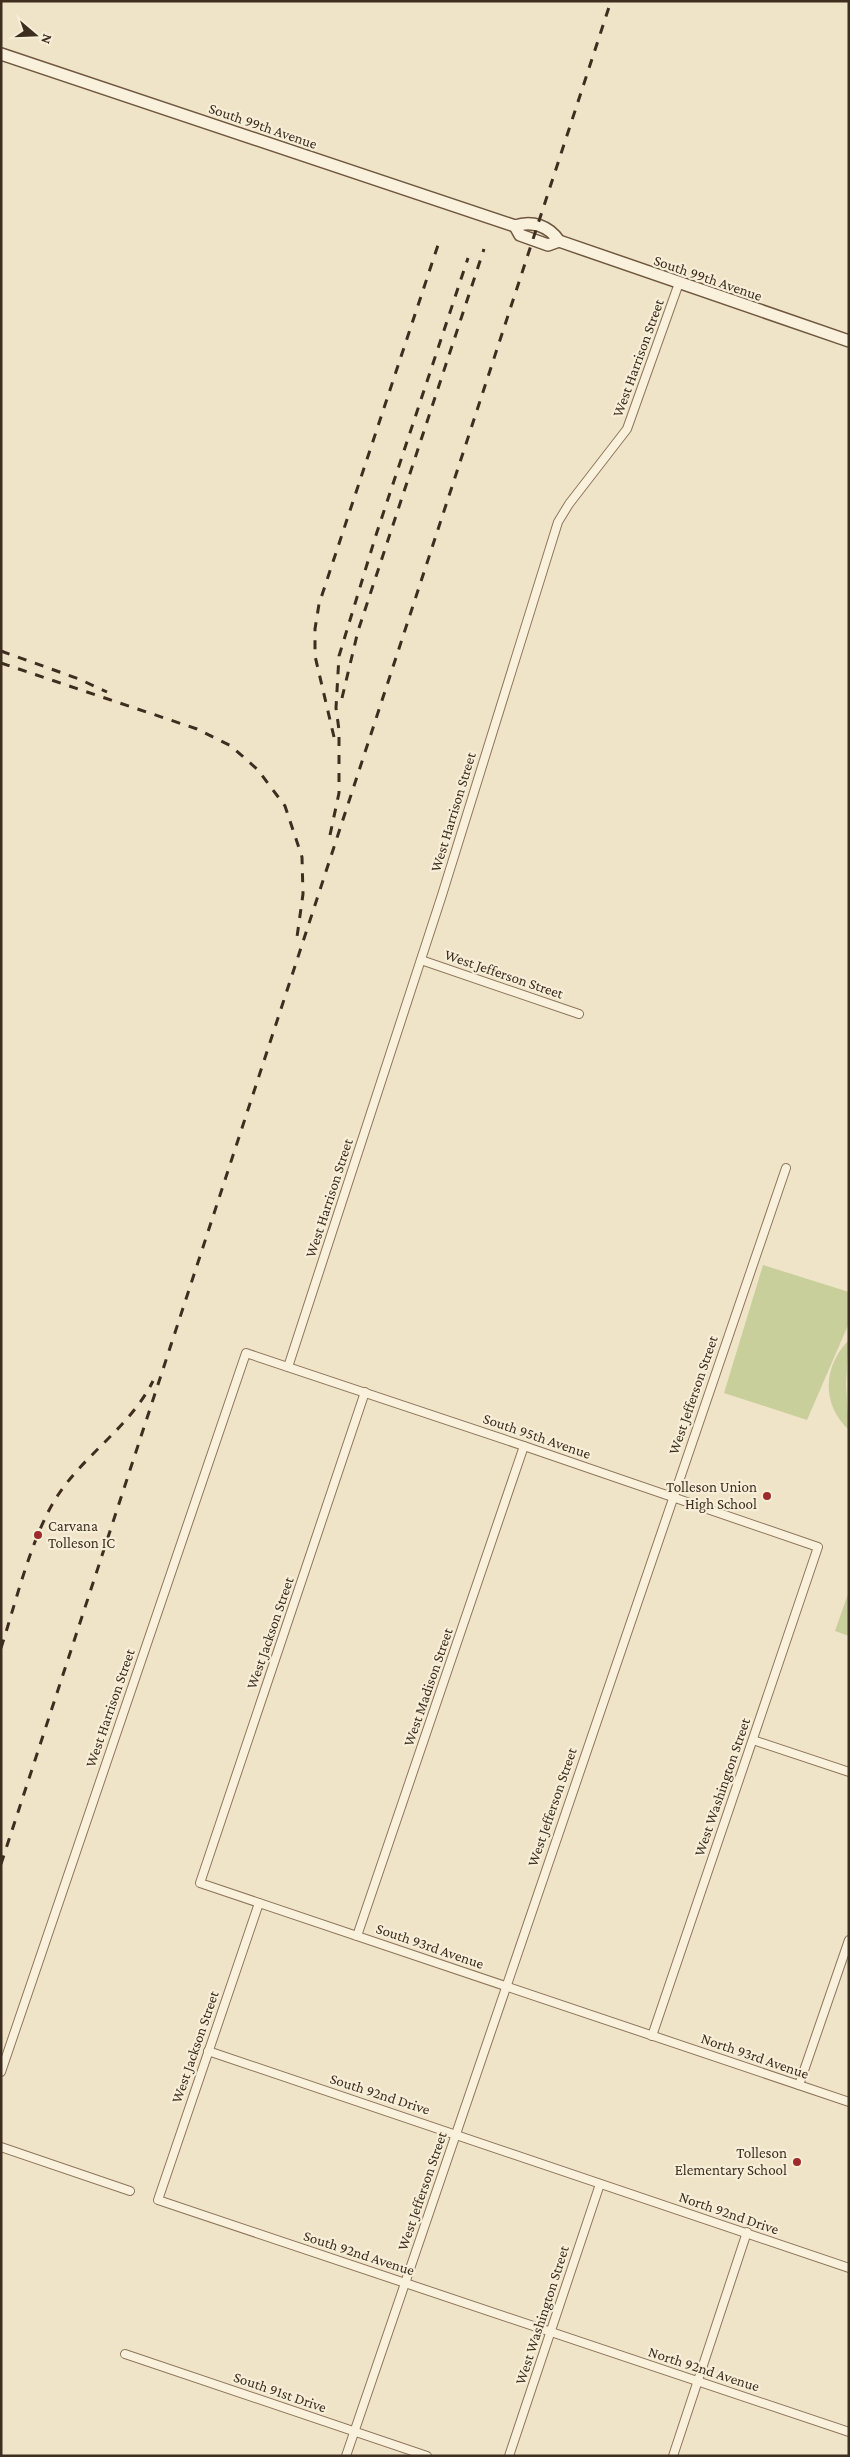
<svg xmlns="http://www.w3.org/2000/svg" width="850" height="2457" viewBox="0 0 850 2457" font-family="'Crimson Pro',serif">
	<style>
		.grass { fill: #c9cf9b }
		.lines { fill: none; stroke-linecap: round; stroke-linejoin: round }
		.minor-casing { stroke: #8d765c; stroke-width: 10 }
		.secondary-casing { stroke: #6f573f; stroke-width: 14 }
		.minor { stroke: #faf1dc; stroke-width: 8 }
		.secondary { stroke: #faf1dc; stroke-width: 11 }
		.rail { stroke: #3d2e20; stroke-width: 3; stroke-dasharray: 9 9; stroke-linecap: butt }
		.poi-dot { fill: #9e2a2b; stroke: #f7eed8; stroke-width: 2 }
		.labels { text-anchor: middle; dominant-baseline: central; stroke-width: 4.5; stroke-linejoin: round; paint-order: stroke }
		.street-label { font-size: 15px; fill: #3d2e20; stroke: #f7eed8 }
		.poi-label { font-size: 15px; fill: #3d2e20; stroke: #f7eed8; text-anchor: end }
	</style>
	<rect width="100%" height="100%" fill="#f0e4c8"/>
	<g class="grass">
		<polygon points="763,1265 849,1292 849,1323 807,1420 724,1393"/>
		<path d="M849,1340L846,1384L849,1430C821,1404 823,1366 849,1340Z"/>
		<polygon points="849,1591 849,1636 835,1631"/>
	</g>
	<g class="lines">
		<g class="minor-casing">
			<g id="minor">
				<polyline points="421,960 579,1014"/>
				<polyline points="288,1367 442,895 558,522 569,504 627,429 679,283"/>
				<polyline points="365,1392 200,1883 849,2102"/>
				<polyline points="753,1740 849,1772"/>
				<polyline points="259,1903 158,2200 849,2432"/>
				<polyline points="357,1936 524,1446"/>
				<polyline points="208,2051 849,2268"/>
				<polyline points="1,2072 246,1353 524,1446 818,1547 652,2036"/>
				<polyline points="799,2085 849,1940"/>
				<polyline points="1,2147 130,2191"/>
				<polyline points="125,2354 427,2456"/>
				<polyline points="346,2456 786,1168"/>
				<polyline points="509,2456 600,2184"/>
				<polyline points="673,2456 747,2232"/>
			</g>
		</g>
		<g class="secondary-casing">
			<g id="secondary">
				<path d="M1,54L515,226C532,220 549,226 559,241L849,341"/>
				<polyline points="515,226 520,235 548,245 559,241"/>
			</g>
		</g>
		<use href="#minor" class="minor"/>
		<use href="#secondary" class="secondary"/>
		<g class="rail">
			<polyline points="1,651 79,679 107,692"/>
			<polyline points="1,663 197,729 231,746 258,770 285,806 302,857 303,894 296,944"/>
			<polyline points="342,698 358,631 484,249"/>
			<polyline points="334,737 315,656 315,629 319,604 440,239"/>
			<polyline points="330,835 339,793 339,730 336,708 339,656 376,535 468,258"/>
			<path d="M1,1648C16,1602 32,1534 58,1495C86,1453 130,1427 153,1381"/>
			<polyline points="1,1864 611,1"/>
		</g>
	</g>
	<g class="poi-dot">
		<circle cx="767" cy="1496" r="5"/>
		<circle cx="38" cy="1535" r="5"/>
		<circle cx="797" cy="2162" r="5"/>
	</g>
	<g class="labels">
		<g class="street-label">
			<text transform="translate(263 126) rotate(19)">South 99th Avenue</text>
			<text transform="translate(708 278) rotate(19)">South 99th Avenue</text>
			<text transform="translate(638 358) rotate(-70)">West Harrison Street</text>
			<text transform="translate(453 812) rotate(-73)">West Harrison Street</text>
			<text transform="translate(504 974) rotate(19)">West Jefferson Street</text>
			<text transform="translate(329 1198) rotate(-72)">West Harrison Street</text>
			<text transform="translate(693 1395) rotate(-71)">West Jefferson Street</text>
			<text transform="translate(537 1436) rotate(19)">South 95th Avenue</text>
			<text transform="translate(270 1633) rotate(-71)">West Jackson Street</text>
			<text transform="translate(428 1687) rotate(-71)">West Madison Street</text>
			<text transform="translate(110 1708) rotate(-71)">West Harrison Street</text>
			<text transform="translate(722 1787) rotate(-71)">West Washington Street</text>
			<text transform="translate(552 1807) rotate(-71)">West Jefferson Street</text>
			<text transform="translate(430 1946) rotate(19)">South 93rd Avenue</text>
			<text transform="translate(195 2047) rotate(-71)">West Jackson Street</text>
			<text transform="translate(755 2056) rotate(19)">North 93rd Avenue</text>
			<text transform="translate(380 2094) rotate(18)">South 92nd Drive</text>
			<text transform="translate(422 2191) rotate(-71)">West Jefferson Street</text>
			<text transform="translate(729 2213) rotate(19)">North 92nd Drive</text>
			<text transform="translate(359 2253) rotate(18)">South 92nd Avenue</text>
			<text transform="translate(542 2315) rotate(-72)">West Washington Street</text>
			<text transform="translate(704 2369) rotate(18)">North 92nd Avenue</text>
			<text transform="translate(280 2392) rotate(19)">South 91st Drive</text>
		</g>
		<g class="poi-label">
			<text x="757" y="1487">Tolleson Union<tspan x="757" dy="17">High School</tspan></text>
			<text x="48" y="1526" text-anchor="start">Carvana<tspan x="48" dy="17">Tolleson IC</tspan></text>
			<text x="787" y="2153">Tolleson<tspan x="787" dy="17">Elementary School</tspan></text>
		</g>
	</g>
	<rect width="850" height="2457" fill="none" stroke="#3d2e20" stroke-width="5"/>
	<g transform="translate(35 35) rotate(109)" stroke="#f7eed8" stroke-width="4" paint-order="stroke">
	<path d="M0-4L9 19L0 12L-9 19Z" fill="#3d2e20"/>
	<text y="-8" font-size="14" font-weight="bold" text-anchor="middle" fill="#3d2e20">N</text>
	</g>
</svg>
